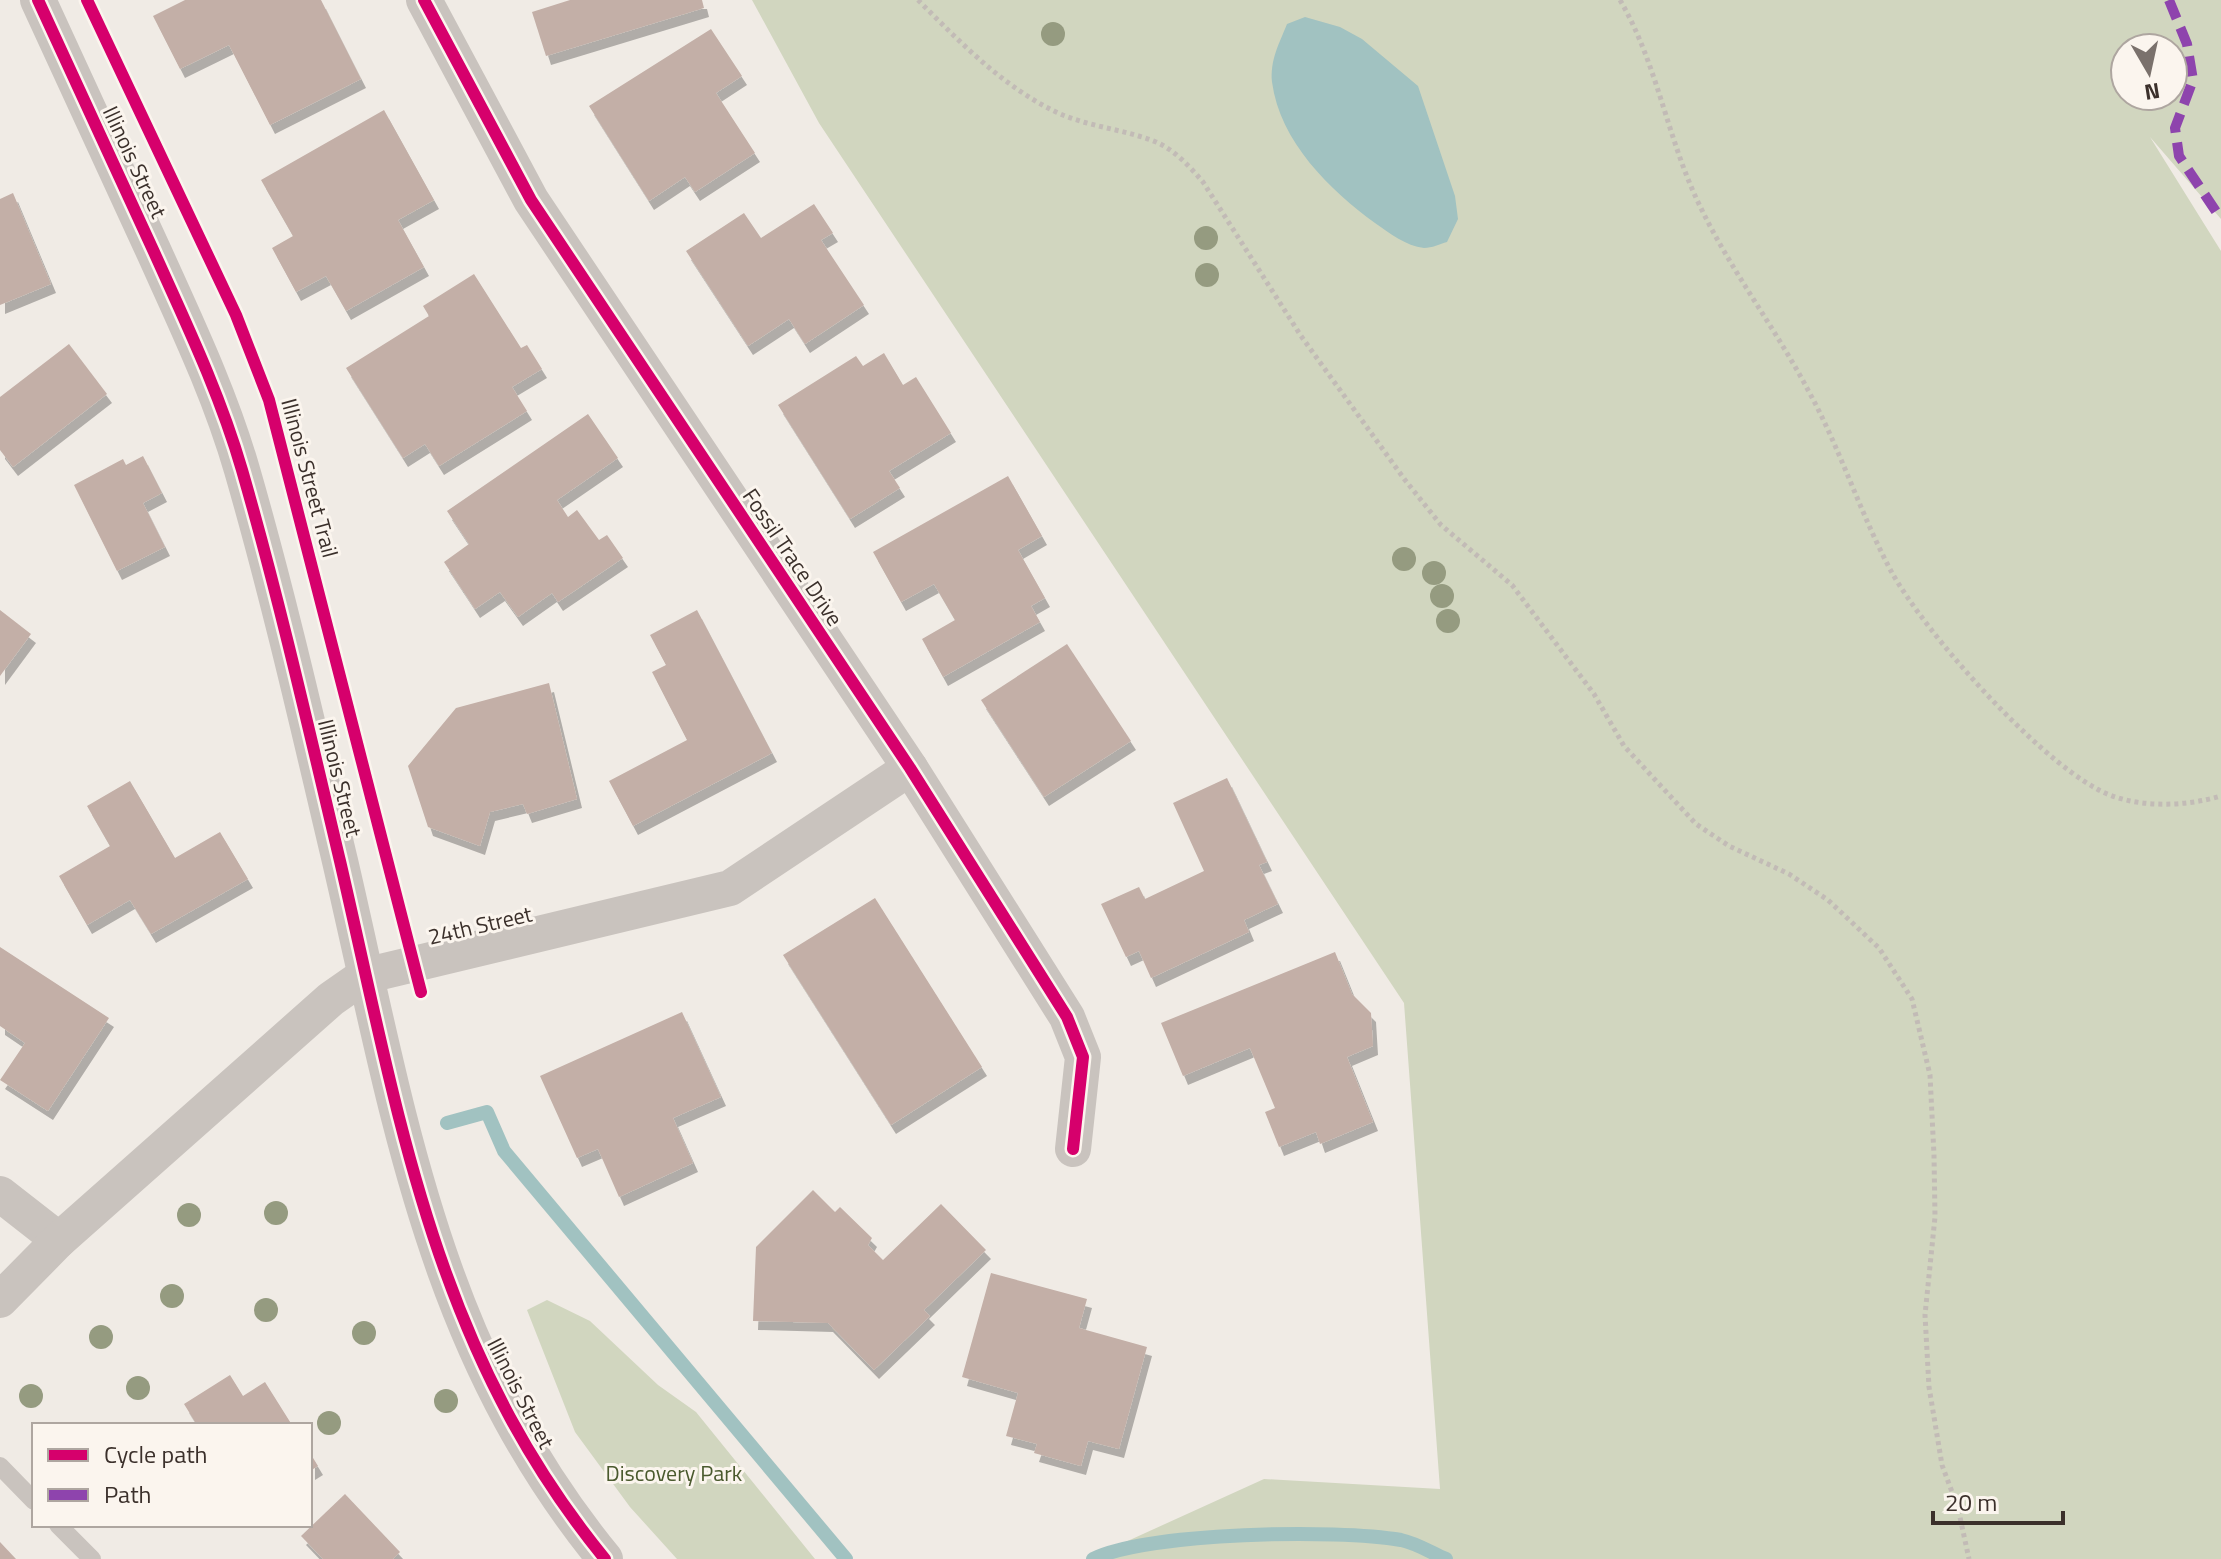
<svg xmlns="http://www.w3.org/2000/svg" width="2221" height="1559" viewBox="0 0 2221 1559" font-family="'Titillium Web',sans-serif">
	<style>
		.green { fill: #d1d6bf; fill-rule: evenodd }
		.water { fill: #a1c2c1 }
		.lines { fill: none; stroke-linecap: round; stroke-linejoin: round }
		.stream { stroke: #a1c2c1; stroke-width: 14 }
		.building { fill: #c3afa7; filter: url(#shadow) }
		.path { stroke: #c2bbb6; stroke-width: 5; stroke-dasharray: 4 4; stroke-linecap: butt }
		.service { stroke: #c9c3be; stroke-width: 18 }
		.minor { stroke: #c9c3be; stroke-width: 36 }
		.quiet { stroke: #8e44ad; stroke-width: 10; stroke-dasharray: 20 10; stroke-linecap: butt }
		.cycleway-casing { stroke: #fbf5ee; stroke-width: 17 }
		.cycleway { stroke: #d6006c; stroke-width: 12 }
		.tree { fill: #959b80 }
		.labels { text-anchor: middle; dominant-baseline: central; stroke-width: 6; stroke-linejoin: round; paint-order: stroke }
		.street-label { font-size: 22px; fill: #3b302b; stroke: #fbf5ee }
		.park-label { font-size: 22px; fill: #4a5a2e; stroke: #fbf5ee }
	</style>
	<defs>
		<filter id="shadow"><feDropShadow dx="5" dy="9" stdDeviation="0" flood-color="#0004"/></filter>
	</defs>
	<rect width="100%" height="100%" fill="#f0ebe5"/>
	<g class="green">
		<path d="M752,0H2221V219L2150,137L2221,251V1559H1088L1264,1479L1440,1489L1404,1003L819,123ZM2125,48H2173V96H2125Z"/>
		<polygon points="547,1300 590,1321 658,1385 696,1412 815,1559 677,1559 630,1507 575,1432 527,1310"/>
	</g>
	<path class="water" d="M1305,17L1340,27L1362,39L1418,86L1455,196L1458,219L1447,242C1440,244 1432,248 1424,248C1406,246 1389,233 1375,223C1330,190 1280,142 1272,82C1270,60 1279,44 1287,24Z"/>
	<g class="lines">
		<g class="stream">
			<polyline points="447,1123 487,1112 504,1151 846,1559"/>
			<path d="M1093,1559C1149,1532 1337,1529 1401,1540C1416,1543 1432,1553 1446,1559"/>
		</g>
	</g>
	<g class="building">
		<polygon points="185,0 321,0 361,79 270,125 229,45 180,69 153,16"/>
		<polygon points="570,0 702,0 704,8 546,56 532,12"/>
		<polygon points="711,29 742,76 716,93 755,153 695,192 685,177 649,201 589,106"/>
		<polygon points="384,110 434,200 398,220 424,267 346,311 326,276 296,292 272,248 293,236 261,180"/>
		<polygon points="13,193 51,284 0,305 0,199"/>
		<polygon points="814,204 833,233 821,240 864,305 805,344 789,319 748,346 686,251 744,213 761,238"/>
		<polygon points="474,274 521,348 527,345 542,369 512,387 527,411 439,466 425,444 403,458 346,368 429,316 423,306"/>
		<polygon points="69,344 107,394 13,467 0,450 0,397"/>
		<polygon points="884,353 903,385 916,377 951,433 889,471 900,488 850,519 778,405 856,356 863,366"/>
		<polygon points="588,414 618,458 557,500 568,517 577,510 599,540 607,535 623,558 558,602 552,593 518,617 500,592 475,609 444,562 469,544 447,511"/>
		<polygon points="143,456 162,493 143,503 165,547 117,571 74,485 123,459 126,465"/>
		<polygon points="1008,476 1042,536 1018,550 1045,598 1031,606 1040,622 943,677 922,639 955,620 934,584 901,602 873,552"/>
		<polygon points="0,610 31,634 0,676"/>
		<polygon points="697,610 772,753 633,826 609,781 687,740 652,672 666,665 650,635"/>
		<polygon points="1067,644 1131,741 1044,797 981,700"/>
		<polygon points="549,683 577,799 527,814 523,804 490,812 480,846 428,827 408,766 456,708"/>
		<polygon points="1227,778 1267,862 1259,865 1278,904 1244,920 1249,932 1151,978 1139,951 1126,957 1101,904 1139,887 1145,899 1204,871 1173,803"/>
		<polygon points="130,781 175,858 220,832 248,879 151,934 130,900 87,925 59,876 110,846 87,806"/>
		<polygon points="875,898 982,1067 891,1125 783,955"/>
		<polygon points="0,947 109,1018 48,1111 0,1080 25,1043 0,1026"/>
		<polygon points="1335,952 1352,994 1371,1013 1373,1046 1347,1057 1373,1122 1320,1144 1316,1132 1279,1147 1265,1112 1275,1108 1250,1048 1183,1076 1161,1023"/>
		<polygon points="682,1012 721,1097 673,1118 693,1163 619,1197 598,1149 577,1158 540,1076"/>
		<polygon points="813,1190 835,1212 840,1207 872,1238 868,1245 883,1260 941,1204 986,1250 924,1310 930,1316 874,1370 828,1323 753,1321 756,1247"/>
		<polygon points="991,1273 1087,1299 1079,1328 1147,1347 1119,1449 1088,1441 1081,1466 1034,1453 1037,1444 1006,1436 1018,1393 962,1377"/>
		<polygon points="230,1375 243,1396 265,1382 292,1425 197,1425 184,1404"/>
		<polygon points="310,1453 318,1466 310,1471"/>
		<polygon points="345,1494 400,1552 393,1559 323,1559 301,1536"/>
		<polygon points="0,1542 16,1559 0,1559"/>
	</g>
	<g class="lines">
		<g class="path">
			<path d="M918,0C960,42 1002,86 1056,112C1088,127 1124,129 1156,142C1175,150 1190,167 1203,182L1301,336L1405,480L1441,525L1512,585L1594,694L1624,746L1696,824L1729,846L1789,874L1828,900L1879,948L1912,999L1930,1075L1934,1155L1935,1217L1925,1315L1929,1387L1942,1465L1958,1508L1969,1559"/>
			<path d="M1620,0C1657,63 1667,137 1698,202C1729,268 1774,326 1808,390C1840,448 1860,513 1891,571C1926,634 2034,755 2097,789C2133,809 2184,807 2221,796"/>
		</g>
		<g class="service">
			<polyline points="0,1466 34,1501"/>
			<polyline points="58,1525 92,1559"/>
		</g>
		<g class="minor">
			<path d="M38,0C77,84 115,168 154,252C186,323 220,394 242,470C279,598 309,730 340,861C399,1115 433,1349 605,1559"/>
			<polyline points="424,0 531,200 910,768 1067,1017 1083,1057 1073,1149"/>
			<polyline points="0,1194 59,1240"/>
			<polyline points="0,1300 59,1240 331,999 364,976 730,888 910,768"/>
		</g>
		<polyline class="quiet" points="2169,0 2187,44 2193,80 2175,128 2179,156 2221,219"/>
		<g class="cycleway-casing">
			<g id="cycleway">
				<path d="M38,0C77,84 115,168 154,252C186,323 220,394 242,470C279,598 309,730 340,861C399,1115 433,1349 605,1559"/>
				<polyline points="87,0 236,315 269,400 421,992"/>
				<polyline points="424,0 531,200 910,768 1067,1017 1083,1057 1073,1149"/>
			</g>
		</g>
		<use href="#cycleway" class="cycleway"/>
	</g>
	<g class="tree">
		<circle cx="1053" cy="34" r="12"/>
		<circle cx="1206" cy="238" r="12"/>
		<circle cx="1207" cy="275" r="12"/>
		<circle cx="1404" cy="559" r="12"/>
		<circle cx="1434" cy="573" r="12"/>
		<circle cx="1442" cy="596" r="12"/>
		<circle cx="1448" cy="621" r="12"/>
		<circle cx="276" cy="1213" r="12"/>
		<circle cx="189" cy="1215" r="12"/>
		<circle cx="172" cy="1296" r="12"/>
		<circle cx="266" cy="1310" r="12"/>
		<circle cx="364" cy="1333" r="12"/>
		<circle cx="101" cy="1337" r="12"/>
		<circle cx="138" cy="1388" r="12"/>
		<circle cx="31" cy="1396" r="12"/>
		<circle cx="446" cy="1401" r="12"/>
		<circle cx="329" cy="1423" r="12"/>
	</g>
	<g class="labels">
		<g class="street-label">
			<text transform="translate(135 162) rotate(65)">Illinois Street</text>
			<text transform="translate(310 478) rotate(75)">Illinois Street Trail</text>
			<text transform="translate(793 557) rotate(56)">Fossil Trace Drive</text>
			<text transform="translate(340 778) rotate(76)">Illinois Street</text>
			<text transform="translate(480 925) rotate(-13)">24th Street</text>
			<text transform="translate(521 1393) rotate(63)">Illinois Street</text>
		</g>
		<g class="park-label">
			<text x="674" y="1473">Discovery Park</text>
		</g>
	</g>
	<rect x="32" y="1423" width="280" height="104" fill="#fbf5ee" stroke="#aea6a0" stroke-width="2"/>
	<rect x="48" y="1449" width="40" height="12" fill="#d6006c" stroke="#aea6a0" stroke-width="2"/>
	<text x="104" y="1463" font-size="24" fill="#3b302b">Cycle path</text>
	<rect x="48" y="1489" width="40" height="12" fill="#8e44ad" stroke="#aea6a0" stroke-width="2"/>
	<text x="104" y="1503" font-size="24" fill="#3b302b">Path</text>
	<g transform="translate(2149 72) rotate(171)"><circle r="38" fill="#fbf5ee" stroke="#aea6a0" stroke-width="2"/>
	<path d="M0-6L14 30L0 20L-14 30Z" fill="#7a716c"/>
	<text y="-12" font-size="22" font-weight="bold" text-anchor="middle" fill="#3b302b">N</text>
	</g>
	<path d="M1933 1511v12h130v-12" fill="none" stroke="#3b302b" stroke-width="4"/>
	<text x="1945" y="1511" font-size="24" fill="#3b302b" stroke="#fbf5ee" stroke-width="6" paint-order="stroke">20 m</text>
</svg>
